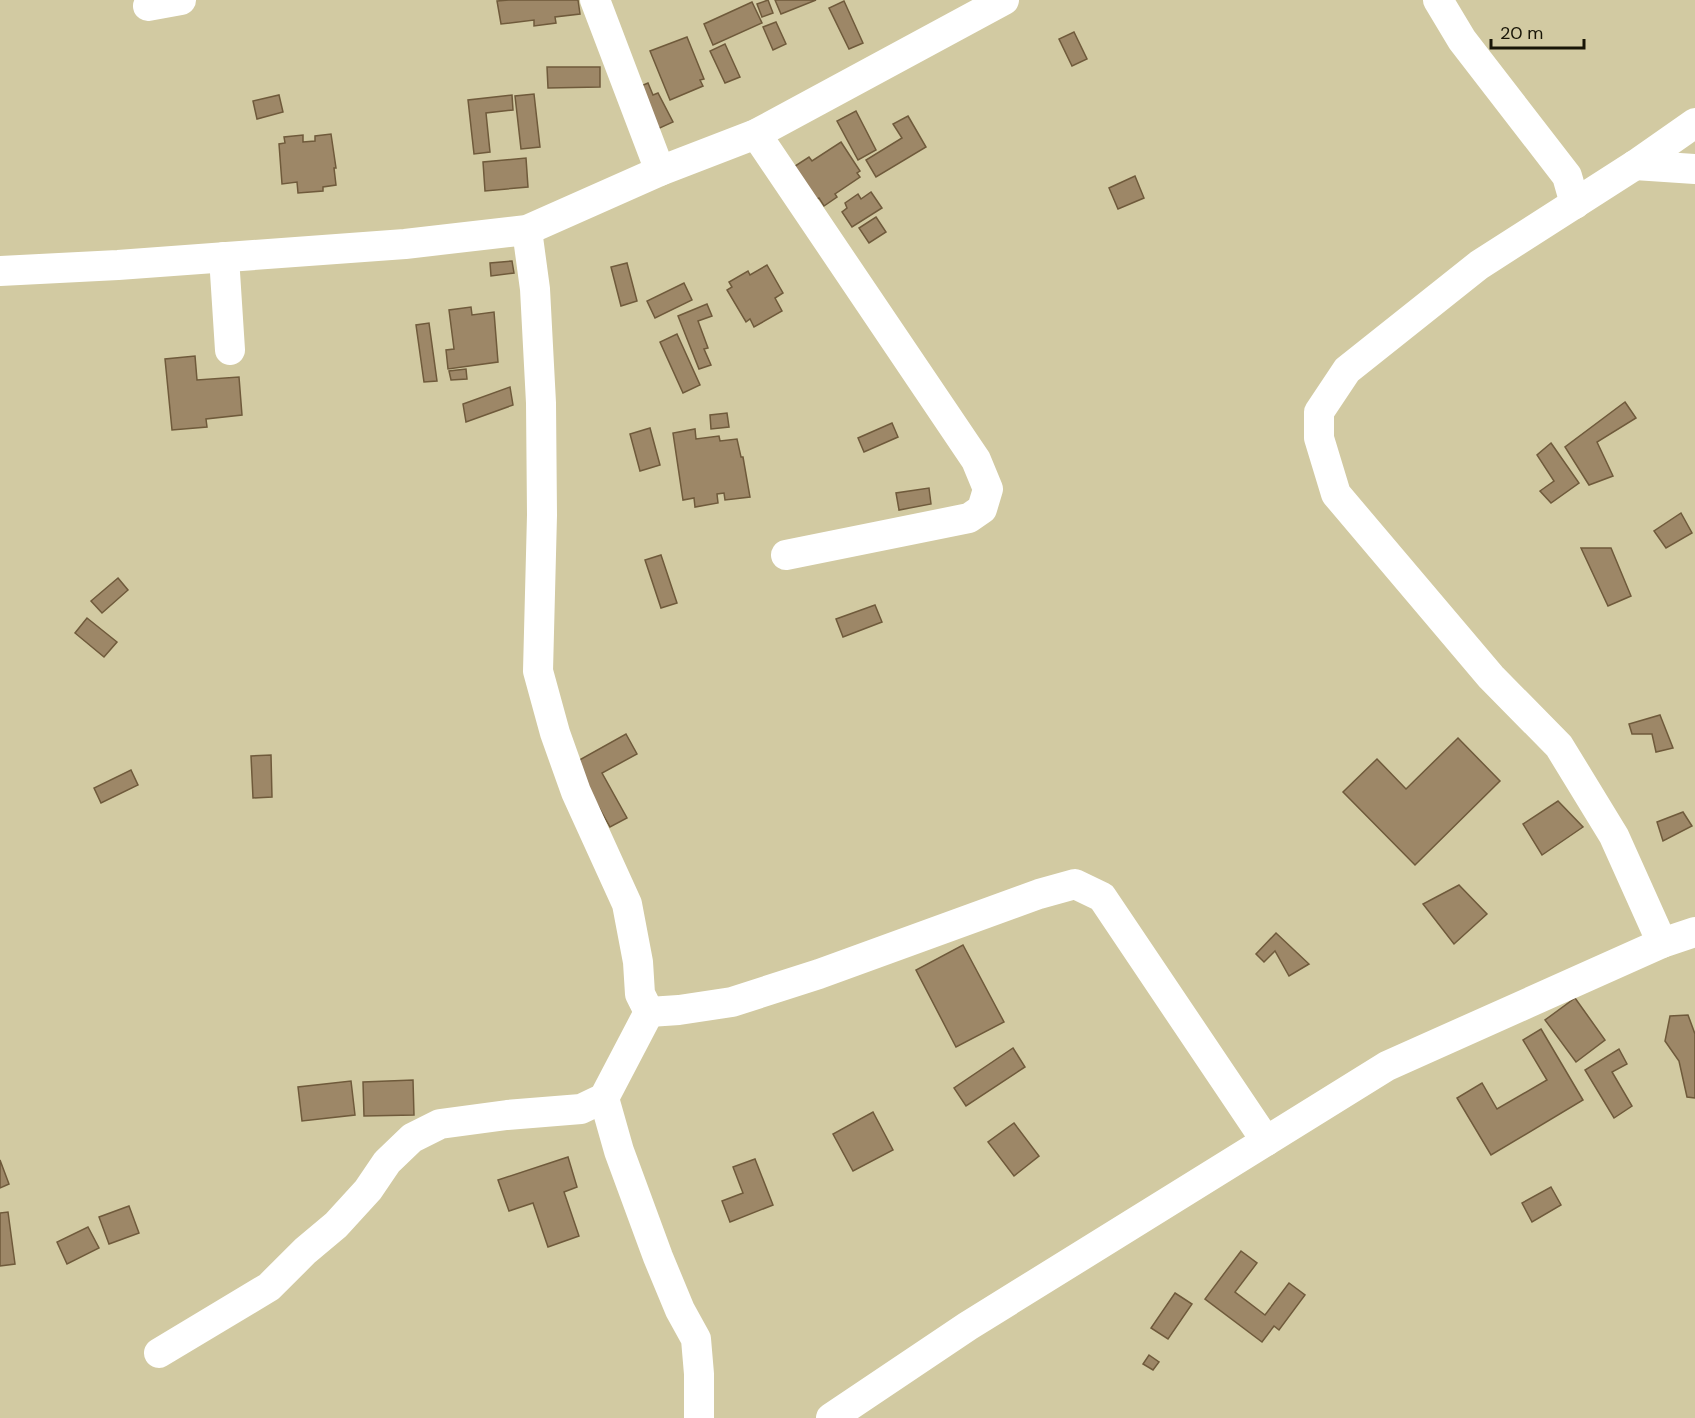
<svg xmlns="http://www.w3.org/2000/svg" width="1695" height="1418" viewBox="0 0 1695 1418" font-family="'DM Sans',sans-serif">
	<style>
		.building { fill: #9d8767; stroke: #6f5a3b; stroke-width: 1.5 }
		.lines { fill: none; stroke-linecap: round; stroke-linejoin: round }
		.minor { stroke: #fff; stroke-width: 30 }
	</style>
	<rect width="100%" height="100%" fill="#d2caa2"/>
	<g class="building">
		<polygon points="509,0 578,0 580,14 555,17 556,23 534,26 534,20 501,24 497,1"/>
		<polygon points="768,0 773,13 762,17 757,4"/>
		<polygon points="775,0 816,0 781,14"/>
		<polygon points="844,1 863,43 849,49 829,8"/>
		<polygon points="752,2 762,23 713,45 704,24"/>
		<polygon points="776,22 786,44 773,50 763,27"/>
		<polygon points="1074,32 1087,59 1072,66 1059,39"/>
		<polygon points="687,37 704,79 700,80 703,86 670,100 650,51"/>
		<polygon points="725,44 740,77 725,83 710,51"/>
		<polygon points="547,67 600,67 600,87 548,88"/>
		<polygon points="648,83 653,95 658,93 673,122 651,132 641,86"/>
		<polygon points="534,94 540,147 521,149 515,96"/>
		<polygon points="279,95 283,112 257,119 253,101"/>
		<polygon points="512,95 513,110 486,113 490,152 474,154 468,100"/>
		<polygon points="856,111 876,150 858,160 837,121"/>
		<polygon points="908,116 926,147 876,177 866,160 902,138 893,124"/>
		<polygon points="331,134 336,168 334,168 336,185 323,187 323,191 298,193 297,182 282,184 279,144 285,143 284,137 303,135 303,142 315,141 315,136"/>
		<polygon points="841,142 860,171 857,173 860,177 835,194 837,197 824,206 819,198 811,203 789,170 809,157 812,161"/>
		<polygon points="526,158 528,187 485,191 483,162"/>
		<polygon points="1135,176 1144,198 1118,209 1109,188"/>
		<polygon points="871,192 882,208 852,227 842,212 847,208 845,203 858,194 861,199"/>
		<polygon points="876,217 886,232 869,243 859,228"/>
		<polygon points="512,261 514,273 491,276 490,263"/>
		<polygon points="627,263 637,301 621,306 611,267"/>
		<polygon points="767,265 783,293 775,298 782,311 754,327 750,319 746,322 727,290 732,287 729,282 748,271 750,275"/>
		<polygon points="684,283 692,300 655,318 647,301"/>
		<polygon points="707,304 712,316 698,321 708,348 704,349 711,365 699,369 678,316"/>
		<polygon points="471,307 472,315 494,312 498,362 448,369 446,350 454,349 449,310"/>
		<polygon points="429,323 437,381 424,382 416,325"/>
		<polygon points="677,334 700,385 683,393 660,342"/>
		<polygon points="195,356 197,380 239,377 242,415 206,419 207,427 172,430 165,359"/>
		<polygon points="466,369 467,379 451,380 449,371"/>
		<polygon points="510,387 513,405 466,422 463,404"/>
		<polygon points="1625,402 1636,418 1597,442 1613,476 1589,485 1565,447"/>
		<polygon points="727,413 729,427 711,429 710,415"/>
		<polygon points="892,423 898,437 864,452 858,438"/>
		<polygon points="650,428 660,465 640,471 630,434"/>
		<polygon points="695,429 696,439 719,436 720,441 737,439 741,457 743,457 750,497 725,500 724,493 717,494 718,503 695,507 694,498 683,500 673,433"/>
		<polygon points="1551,443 1579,483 1551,503 1540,491 1554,481 1537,455"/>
		<polygon points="929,488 931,504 899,510 896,493"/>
		<polygon points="1681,513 1692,533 1666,548 1654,531"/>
		<polygon points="1581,548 1611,548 1631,596 1608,606"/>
		<polygon points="661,555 677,603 661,608 645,560"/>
		<polygon points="118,578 128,590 102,613 91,601"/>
		<polygon points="875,605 882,622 843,637 836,619"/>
		<polygon points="87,618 117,642 104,657 75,633"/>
		<polygon points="1660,715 1673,748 1656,752 1652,734 1632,734 1629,724"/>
		<polygon points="626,734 637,754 602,773 627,818 610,827 574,763"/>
		<polygon points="1458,738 1500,781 1415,865 1343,792 1377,759 1406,789"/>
		<polygon points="271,755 272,797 253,798 251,756"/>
		<polygon points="131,770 138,785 101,803 94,788"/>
		<polygon points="1558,801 1583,827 1542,855 1523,824"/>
		<polygon points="1683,812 1692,826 1663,841 1657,822"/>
		<polygon points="1459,885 1487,914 1454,944 1423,904"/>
		<polygon points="1276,933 1309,964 1289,976 1275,951 1264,962 1256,954"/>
		<polygon points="963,945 1004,1022 956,1047 916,970"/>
		<polygon points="1575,998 1605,1040 1576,1062 1545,1020"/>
		<polygon points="1688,1015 1695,1034 1695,1098 1687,1097 1679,1061 1665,1041 1670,1016"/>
		<polygon points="1541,1029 1583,1100 1491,1155 1457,1098 1482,1083 1497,1109 1547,1080 1523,1040"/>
		<polygon points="1013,1048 1025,1067 966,1106 954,1088"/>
		<polygon points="1619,1049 1627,1064 1612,1072 1632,1106 1614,1118 1585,1070"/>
		<polygon points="413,1080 414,1115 364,1116 363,1082"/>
		<polygon points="351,1081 355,1115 302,1121 298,1087"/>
		<polygon points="873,1112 893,1150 853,1171 833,1134"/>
		<polygon points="1014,1123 1039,1156 1014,1176 988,1142"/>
		<polygon points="568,1157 577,1187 564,1192 579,1236 548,1247 533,1203 509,1211 498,1180"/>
		<polygon points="755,1159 773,1205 730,1222 722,1201 743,1193 733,1167"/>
		<polygon points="0,1160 9,1184 0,1188"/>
		<polygon points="1551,1187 1561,1205 1532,1222 1522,1203"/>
		<polygon points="129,1206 139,1233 109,1244 99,1217"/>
		<polygon points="8,1212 15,1264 0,1266 0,1213"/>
		<polygon points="88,1227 99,1248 67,1264 57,1242"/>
		<polygon points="1241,1251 1257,1263 1235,1292 1265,1315 1289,1283 1305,1295 1279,1330 1274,1326 1262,1342 1205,1299"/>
		<polygon points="1175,1293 1192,1304 1168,1339 1151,1328"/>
		<polygon points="1149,1355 1159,1362 1153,1370 1143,1364"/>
	</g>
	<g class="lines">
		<g class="minor">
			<polyline points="595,0 660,171"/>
			<polyline points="1438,0 1462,40 1567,176 1575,204"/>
			<polyline points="148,6 181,0"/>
			<polyline points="1695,123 1635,165 1479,265 1347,370 1319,412 1319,438 1336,494 1491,677 1559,746 1614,836 1662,943 1695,932"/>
			<polyline points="756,134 976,460 988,489 982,509 969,518 786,555"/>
			<polyline points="1635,165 1695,169"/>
			<polyline points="527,230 535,289 541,403 542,515 538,671 555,733 576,792 627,904 638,962 640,994 649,1012 679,1010 732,1002 819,974 1039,894 1075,884 1102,897 1266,1141"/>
			<polyline points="224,257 230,350"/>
			<polyline points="0,271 118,265 405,244 527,230 660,171 756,134 1004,0"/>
			<polyline points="604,1098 619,1151 658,1257 680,1310 696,1339 699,1374 699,1418"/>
			<polyline points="159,1353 269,1287 305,1251 336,1225 368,1190 387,1162 412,1138 440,1124 507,1115 581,1109 604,1098 649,1012"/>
			<polyline points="831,1418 968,1326 1387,1066 1662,943"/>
		</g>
	</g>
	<path d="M1491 39v9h93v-9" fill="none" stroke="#181507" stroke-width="3"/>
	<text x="1500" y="39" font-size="18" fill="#181507" stroke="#d2caa2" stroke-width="4.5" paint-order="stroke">20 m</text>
</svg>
